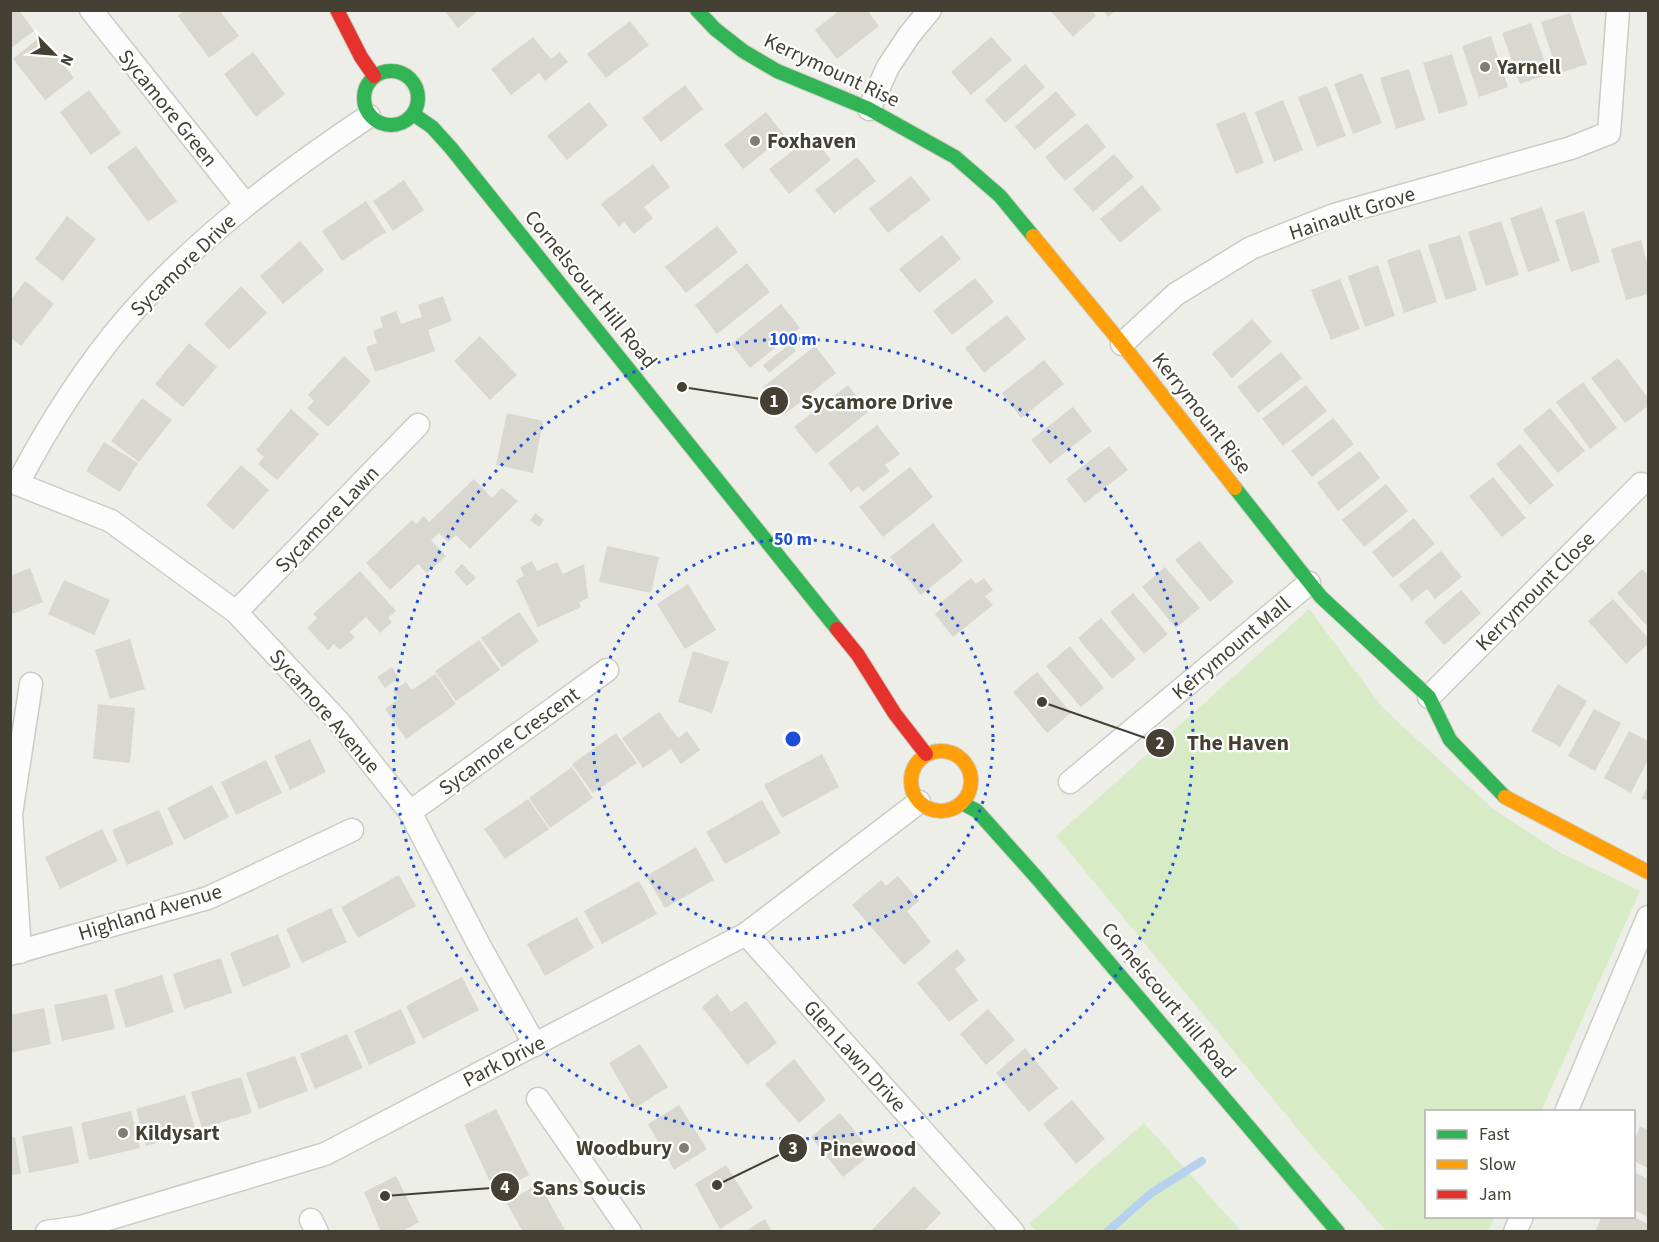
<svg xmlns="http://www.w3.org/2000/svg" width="1659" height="1242" viewBox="0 0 1659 1242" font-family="'Source Sans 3',sans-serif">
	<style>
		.green { fill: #d7ebc6 }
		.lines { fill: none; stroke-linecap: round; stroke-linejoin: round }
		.stream { stroke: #b6d1ee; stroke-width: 8 }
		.building { fill: #d8d7d0 }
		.street-casing { stroke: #cccbc5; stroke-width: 25 }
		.fast-casing { stroke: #ceccbe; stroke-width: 16 }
		.slow-casing { stroke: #ceccbe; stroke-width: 16 }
		.jam-casing { stroke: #ceccbe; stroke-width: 16 }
		.street { stroke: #fcfcfc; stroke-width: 22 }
		.fast { stroke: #30b455; stroke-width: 14 }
		.slow { stroke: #ff9f0a; stroke-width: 14 }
		.jam { stroke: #e5322d; stroke-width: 14 }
		.ring { fill: none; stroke: #1d4ed8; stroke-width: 3; stroke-dasharray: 3 6 }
		.poi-dot { fill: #807d73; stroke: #fff; stroke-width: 2 }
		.labels { text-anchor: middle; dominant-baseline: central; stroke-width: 4.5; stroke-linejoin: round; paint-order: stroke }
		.poi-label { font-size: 21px; font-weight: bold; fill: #444034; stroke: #fff; text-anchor: start }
		.street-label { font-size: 21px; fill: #444034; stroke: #fff }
		.centre { fill: #1d4ed8; stroke: #fff; stroke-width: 3 }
		.ring-label { font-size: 18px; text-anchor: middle; font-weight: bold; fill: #1d4ed8; stroke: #fff; stroke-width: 4.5; stroke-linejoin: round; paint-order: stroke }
		.leader { fill: none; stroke: #444034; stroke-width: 2 }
		.callout-dot { fill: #444034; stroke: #fff; stroke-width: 2 }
		.mark-label { font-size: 18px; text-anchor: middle; font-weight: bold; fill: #fff }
		.callout-label { font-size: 22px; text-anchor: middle; font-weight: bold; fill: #444034; stroke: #fff; stroke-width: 4.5; stroke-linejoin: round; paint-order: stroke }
	</style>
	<rect width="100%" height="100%" fill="#eeeee8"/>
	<g class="green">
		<polygon points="1309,609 1383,708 1493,809 1561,853 1640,891 1541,1111 1426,1112 1426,1216 1495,1217 1488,1231 1386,1231 1306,1139 1056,836"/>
		<polygon points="1144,1123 1241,1231 1036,1231 1029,1224"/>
	</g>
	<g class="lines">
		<polyline class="stream" points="1107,1232 1150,1194 1202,1161"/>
	</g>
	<g class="building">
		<polygon points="10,10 19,10 34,31 10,49"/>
		<polygon points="184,10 219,10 239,36 209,58 178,16"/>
		<polygon points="444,10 479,10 458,28"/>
		<polygon points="840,10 867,10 879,26 837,59 815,30"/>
		<polygon points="1050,10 1091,10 1096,16 1073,37"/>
		<polygon points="1103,10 1116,10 1108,17"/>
		<polygon points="1570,13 1587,64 1558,74 1541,22"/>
		<polygon points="630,21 649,45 606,78 587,54"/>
		<polygon points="1531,23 1549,74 1520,84 1502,33"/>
		<polygon points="41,36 74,78 45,100 13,59"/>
		<polygon points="1491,36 1508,87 1479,97 1462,46"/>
		<polygon points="533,37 551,59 560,52 568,62 545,81 539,73 511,95 491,69"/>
		<polygon points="991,37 1012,60 971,95 951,72"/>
		<polygon points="253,52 285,94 256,117 224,74"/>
		<polygon points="1452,54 1468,105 1439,114 1423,63"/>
		<polygon points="1025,64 1045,87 1005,123 985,100"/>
		<polygon points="1409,69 1425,120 1396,129 1380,78"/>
		<polygon points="1362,73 1382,123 1353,134 1334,84"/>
		<polygon points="685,85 703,109 661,142 642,118"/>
		<polygon points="1327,86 1346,136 1317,147 1298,97"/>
		<polygon points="89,90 121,133 91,155 60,112"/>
		<polygon points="1056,91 1076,115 1035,150 1015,127"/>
		<polygon points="1283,100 1303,150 1274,162 1255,112"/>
		<polygon points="589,102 608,125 567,160 547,136"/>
		<polygon points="766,112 785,136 743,169 724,145"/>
		<polygon points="1245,112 1264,163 1236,174 1216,124"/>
		<polygon points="1087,123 1106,147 1065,181 1045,157"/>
		<polygon points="812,136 831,160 789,194 769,169"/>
		<polygon points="136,146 177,201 148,222 107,167"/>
		<polygon points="1114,154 1134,177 1093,212 1073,189"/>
		<polygon points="857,157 876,181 834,214 815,190"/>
		<polygon points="653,164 670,187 644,207 653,218 634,234 624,222 619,227 601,204"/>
		<polygon points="911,176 931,200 888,233 869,209"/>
		<polygon points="404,180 424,210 393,231 373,201"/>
		<polygon points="1142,185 1161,209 1120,243 1100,219"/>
		<polygon points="366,201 386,232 342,261 322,231"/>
		<polygon points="1542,207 1560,261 1528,272 1510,218"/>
		<polygon points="1584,211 1600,262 1571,272 1555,220"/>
		<polygon points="67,216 96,239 63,281 35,259"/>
		<polygon points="1501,221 1519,275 1486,286 1468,232"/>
		<polygon points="717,226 738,252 686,293 665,267"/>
		<polygon points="942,235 961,259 919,293 899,269"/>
		<polygon points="1460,235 1477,290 1446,300 1428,245"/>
		<polygon points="1641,240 1648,266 1648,294 1626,300 1611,249"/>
		<polygon points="300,241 324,270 283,304 260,276"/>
		<polygon points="1420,249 1437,302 1404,313 1387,260"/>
		<polygon points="747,263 770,292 717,334 695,305"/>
		<polygon points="1378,265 1395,316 1365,327 1348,276"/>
		<polygon points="975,278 994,302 952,335 933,311"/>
		<polygon points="1340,279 1360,329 1331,340 1311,290"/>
		<polygon points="25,281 54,304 21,346 10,337 10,301"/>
		<polygon points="241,286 267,313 229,350 204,324"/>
		<polygon points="443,296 452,321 428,330 435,351 375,372 366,347 377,343 373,331 383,327 380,317 396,311 401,324 422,317 418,305"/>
		<polygon points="781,304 800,328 750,368 731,344"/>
		<polygon points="1007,315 1026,339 984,373 965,348"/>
		<polygon points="1252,319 1272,342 1232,378 1212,354"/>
		<polygon points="480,336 517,375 490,400 454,361"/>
		<polygon points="189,343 217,367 183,407 155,384"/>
		<polygon points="790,344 796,351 769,373 763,365"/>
		<polygon points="815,346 836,373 785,414 763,387"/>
		<polygon points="1281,352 1302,378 1258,413 1237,387"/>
		<polygon points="344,356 371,381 328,427 307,408 314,401 308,395"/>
		<polygon points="1618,358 1648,398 1648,406 1625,423 1591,378"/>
		<polygon points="1044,360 1064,384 1021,418 1002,393"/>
		<polygon points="1583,382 1617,428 1590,449 1556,402"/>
		<polygon points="848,385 868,412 816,454 794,427"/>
		<polygon points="1306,385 1327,411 1283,446 1262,419"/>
		<polygon points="142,398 172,420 139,462 111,441"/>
		<polygon points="1073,407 1092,431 1050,464 1031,440"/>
		<polygon points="1550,408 1585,451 1558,473 1523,430"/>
		<polygon points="291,409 319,434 277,480 258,464 264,457 256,450"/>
		<polygon points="507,413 543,421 533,473 496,465"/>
		<polygon points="1333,418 1354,444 1312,477 1291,451"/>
		<polygon points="877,425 900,454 885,465 890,471 863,492 858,486 851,492 828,463"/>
		<polygon points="104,442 138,463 120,492 86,471"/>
		<polygon points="1520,444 1554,485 1530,505 1496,464"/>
		<polygon points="1109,446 1128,470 1085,503 1066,479"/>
		<polygon points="1360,451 1380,478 1338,511 1317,483"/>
		<polygon points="241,465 269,490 233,530 206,505"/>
		<polygon points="910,467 933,497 883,537 859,507"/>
		<polygon points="1493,477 1526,518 1502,537 1469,496"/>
		<polygon points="474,479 492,498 502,488 518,501 470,549 456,535 448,542 439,533 431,540 446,556 427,573 418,564 390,590 366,563 412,520 416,524 424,516 429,522"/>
		<polygon points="1386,484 1408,511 1364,547 1342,520"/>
		<polygon points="535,513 544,520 539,527 530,520"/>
		<polygon points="1414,518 1435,544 1393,578 1372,552"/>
		<polygon points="933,523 963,561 921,595 890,557"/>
		<polygon points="1199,541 1234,582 1210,602 1175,560"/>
		<polygon points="607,546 659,557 651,593 599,582"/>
		<polygon points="1441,551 1462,577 1435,599 1427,589 1412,601 1399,585"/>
		<polygon points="532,561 537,571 557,562 563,574 584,564 588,598 579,602 581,607 538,627 516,580 524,576 520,567"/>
		<polygon points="462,564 476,578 467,586 454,572"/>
		<polygon points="1165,567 1200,608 1176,628 1142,587"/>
		<polygon points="30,568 43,602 10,615 10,576"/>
		<polygon points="1642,569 1648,575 1648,627 1617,593"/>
		<polygon points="360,571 396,611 388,618 392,622 380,633 366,617 350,632 355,637 340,650 334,644 328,650 307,628 317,618 313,614"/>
		<polygon points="971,578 976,584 984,578 993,590 985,596 993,605 953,637 935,614 943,607 940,603"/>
		<polygon points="64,580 110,600 94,635 48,614"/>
		<polygon points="688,584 716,630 685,649 657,604"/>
		<polygon points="1461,590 1481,613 1444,645 1424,622"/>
		<polygon points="1133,593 1168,634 1144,654 1110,612"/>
		<polygon points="1613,599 1648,638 1648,644 1626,664 1588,621"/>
		<polygon points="519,612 539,641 502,667 481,638"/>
		<polygon points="1101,618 1136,659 1112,679 1078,638"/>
		<polygon points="130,639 145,689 110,699 95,650"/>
		<polygon points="479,640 500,670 456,701 435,671"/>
		<polygon points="1070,646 1104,688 1081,707 1046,666"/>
		<polygon points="693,651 729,662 712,713 678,702"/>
		<polygon points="392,667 399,678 385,688 377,677"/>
		<polygon points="1037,672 1071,713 1047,733 1013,692"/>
		<polygon points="435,674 456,704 406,739 385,709 399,699 393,691 406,682 412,690"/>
		<polygon points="1558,684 1587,701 1560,747 1531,731"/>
		<polygon points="98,704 135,708 130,763 93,759"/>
		<polygon points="1594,709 1621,723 1595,771 1568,756"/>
		<polygon points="659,712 678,738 687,731 700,750 681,764 671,749 643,768 622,738"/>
		<polygon points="1629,731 1648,741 1648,760 1631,793 1604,778"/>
		<polygon points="616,733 637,763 593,793 572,764"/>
		<polygon points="310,739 326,772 290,790 274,756"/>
		<polygon points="822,754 839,787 782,818 764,785"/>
		<polygon points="266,760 282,793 236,815 221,782"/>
		<polygon points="572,767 593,798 550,828 529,798"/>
		<polygon points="212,785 229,817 184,840 167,808"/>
		<polygon points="1648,785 1648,801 1642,798"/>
		<polygon points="528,799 549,829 505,859 484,829"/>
		<polygon points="762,800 781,833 725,864 706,832"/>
		<polygon points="159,810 174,844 127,865 112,830"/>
		<polygon points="102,829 118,861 60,889 45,857"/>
		<polygon points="696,847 714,880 665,908 646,876"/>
		<polygon points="399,875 416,906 358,938 341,907"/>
		<polygon points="898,876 919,901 907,911 931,942 904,965 852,905 881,880 886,886"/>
		<polygon points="639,881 657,914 602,944 584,911"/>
		<polygon points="331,908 347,942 302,963 286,929"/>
		<polygon points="577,917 594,948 545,976 527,944"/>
		<polygon points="278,934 291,967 243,987 230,953"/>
		<polygon points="957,949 966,960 955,969 978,1000 949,1022 917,983"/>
		<polygon points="221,958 232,993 184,1009 173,974"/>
		<polygon points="162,975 174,1012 126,1028 114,990"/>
		<polygon points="462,977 479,1010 423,1039 406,1006"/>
		<polygon points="107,994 115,1029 62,1041 54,1005"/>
		<polygon points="717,994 731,1012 746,1001 777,1043 747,1065 702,1007"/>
		<polygon points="44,1008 51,1044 10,1053 10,1015"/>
		<polygon points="401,1009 416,1043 369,1065 354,1031"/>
		<polygon points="988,1009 1015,1040 986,1065 960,1034"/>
		<polygon points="347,1034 363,1068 315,1089 300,1054"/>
		<polygon points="640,1044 668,1087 635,1108 609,1063"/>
		<polygon points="1025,1048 1058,1088 1029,1112 996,1073"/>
		<polygon points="295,1056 308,1091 259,1109 246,1073"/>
		<polygon points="794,1059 826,1100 799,1123 765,1084"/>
		<polygon points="241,1077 252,1113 202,1128 191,1092"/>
		<polygon points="185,1095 196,1131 146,1146 136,1109"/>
		<polygon points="1072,1100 1105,1139 1076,1164 1043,1124"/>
		<polygon points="679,1105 707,1149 674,1170 648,1124"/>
		<polygon points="496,1109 529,1175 495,1193 464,1125"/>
		<polygon points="131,1111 140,1148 89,1160 81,1123"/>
		<polygon points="840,1113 873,1153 843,1177 811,1137"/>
		<polygon points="72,1126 79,1163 29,1173 22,1136"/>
		<polygon points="1640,1126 1648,1130 1648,1168 1634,1161 1634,1142"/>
		<polygon points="10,1137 15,1137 21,1174 10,1175"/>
		<polygon points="726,1165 753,1208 720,1229 695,1184"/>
		<polygon points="1634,1172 1648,1179 1648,1217 1634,1210"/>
		<polygon points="396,1176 419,1222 401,1232 381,1232 364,1192"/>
		<polygon points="539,1184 552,1207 566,1232 523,1232 519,1225 506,1202"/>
		<polygon points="914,1186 941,1213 923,1232 870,1232"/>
		<polygon points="1602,1216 1632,1216 1648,1224 1648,1232 1595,1232"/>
		<polygon points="765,1219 772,1232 744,1232"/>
	</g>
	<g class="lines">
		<g class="street-casing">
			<g id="street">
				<polyline points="91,10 246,205"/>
				<polyline points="869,109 888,67 910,34 930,10"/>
				<polyline points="1122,344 1176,294 1251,248 1334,215 1571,148 1609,133 1618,10"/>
				<polyline points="10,481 111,521 236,612 339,722 410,812 479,945 535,1045"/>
				<path d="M18,483C49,424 85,367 129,316C198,237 282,174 369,116"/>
				<polyline points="236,612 418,425"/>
				<polyline points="1429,697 1641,484"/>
				<polyline points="1070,782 1309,583"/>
				<polyline points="410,812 607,670"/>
				<polyline points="746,934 1013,1232"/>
				<polyline points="20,952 11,814 31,684"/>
				<polyline points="10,954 208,898 352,830"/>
				<polyline points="538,1099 630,1232"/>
				<polyline points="1566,1112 1648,917"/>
				<polyline points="311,1220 317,1232"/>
				<polyline points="47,1232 81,1227 325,1154 746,934 919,802"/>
				<polyline points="1515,1232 1522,1216"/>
			</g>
		</g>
		<g class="fast-casing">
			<g id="fast">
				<polyline points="697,10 715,29 743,51 777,71 869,109 955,157 1000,196 1033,236"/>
				<circle cx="391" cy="98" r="27"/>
				<polyline points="413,114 432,127 451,148 837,629"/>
				<polyline points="1235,488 1321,597 1429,697 1450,740 1505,797"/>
				<polyline points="962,803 977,811 1037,878 1338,1232"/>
			</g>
		</g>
		<g class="slow-casing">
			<g id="slow">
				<polyline points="1033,236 1122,344 1235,488"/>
				<circle cx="941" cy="781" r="30"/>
				<polyline points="1505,797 1648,872"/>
			</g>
		</g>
		<g class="jam-casing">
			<g id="jam">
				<polyline points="337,10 361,57 374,76"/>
				<polyline points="837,629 858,655 895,714 926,754"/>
			</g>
		</g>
		<use href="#street" class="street"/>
		<use href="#fast" class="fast"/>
		<use href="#slow" class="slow"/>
		<use href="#jam" class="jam"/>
	</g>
	<g class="ring">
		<circle cx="793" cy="739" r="200"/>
		<circle cx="793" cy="739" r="400"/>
	</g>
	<g class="poi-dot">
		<circle cx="1485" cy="67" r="6"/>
		<circle cx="755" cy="141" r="6"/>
		<circle cx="123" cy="1133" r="6"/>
		<circle cx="684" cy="1148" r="6"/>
	</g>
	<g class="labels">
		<g class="poi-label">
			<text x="1497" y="67">Yarnell</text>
			<text x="767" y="141">Foxhaven</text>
			<text x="135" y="1133">Kildysart</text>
			<text x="672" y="1148" text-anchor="end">Woodbury</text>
		</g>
		<g class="street-label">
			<text transform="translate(832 70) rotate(25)">Kerrymount Rise</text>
			<text transform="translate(168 108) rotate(51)">Sycamore Green</text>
			<text transform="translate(1352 213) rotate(-18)">Hainault Grove</text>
			<text transform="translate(183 265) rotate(-44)">Sycamore Drive</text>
			<text transform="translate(591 289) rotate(51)">Cornelscourt Hill Road</text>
			<text transform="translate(1202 413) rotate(52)">Kerrymount Rise</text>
			<text transform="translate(327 519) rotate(-46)">Sycamore Lawn</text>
			<text transform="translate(1535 591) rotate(-45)">Kerrymount Close</text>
			<text transform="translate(1231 648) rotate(-40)">Kerrymount Mall</text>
			<text transform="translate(325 711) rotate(49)">Sycamore Avenue</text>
			<text transform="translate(509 741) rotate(-36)">Sycamore Crescent</text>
			<text transform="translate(150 912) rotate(-17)">Highland Avenue</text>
			<text transform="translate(1169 1000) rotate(50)">Cornelscourt Hill Road</text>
			<text transform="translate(855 1056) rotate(48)">Glen Lawn Drive</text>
			<text transform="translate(504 1061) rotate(-27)">Park Drive</text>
		</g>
	</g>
	<circle cx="793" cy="739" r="9" class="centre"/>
	<g class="ring-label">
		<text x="793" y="345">100 m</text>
		<text x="793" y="545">50 m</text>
	</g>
	<path class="leader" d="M682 387L774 401M1042 702L1160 743M717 1185L793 1148M385 1196L505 1187"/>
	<g class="callout-dot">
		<circle cx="682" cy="387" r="6"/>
		<circle cx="1042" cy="702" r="6"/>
		<circle cx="717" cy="1185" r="6"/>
		<circle cx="385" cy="1196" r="6"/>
		<circle cx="774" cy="401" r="15"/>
		<circle cx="1160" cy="743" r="15"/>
		<circle cx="793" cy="1148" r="15"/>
		<circle cx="505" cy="1187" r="15"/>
	</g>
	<g class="mark-label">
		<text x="774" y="407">1</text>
		<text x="1160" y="749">2</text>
		<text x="793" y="1154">3</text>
		<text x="505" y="1193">4</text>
	</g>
	<g class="callout-label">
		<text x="877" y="409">Sycamore Drive</text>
		<text x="1238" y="750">The Haven</text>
		<text x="868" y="1156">Pinewood</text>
		<text x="589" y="1195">Sans Soucis</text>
	</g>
	<rect width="1659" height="1242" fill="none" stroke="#444034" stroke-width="24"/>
	<rect x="1425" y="1110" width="210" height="108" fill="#ffffff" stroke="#b4b3ae" stroke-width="1.5"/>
	<rect x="1437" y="1130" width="30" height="9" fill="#30b455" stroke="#b4b3ae" stroke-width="1.5"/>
	<text x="1479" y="1140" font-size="18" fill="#444034">Fast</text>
	<rect x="1437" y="1160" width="30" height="9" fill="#ff9f0a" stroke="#b4b3ae" stroke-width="1.5"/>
	<text x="1479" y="1170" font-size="18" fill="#444034">Slow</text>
	<rect x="1437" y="1190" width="30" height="9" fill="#e5322d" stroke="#b4b3ae" stroke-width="1.5"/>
	<text x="1479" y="1200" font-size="18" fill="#444034">Jam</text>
	<g transform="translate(54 54) rotate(115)" stroke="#ffffff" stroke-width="4.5" paint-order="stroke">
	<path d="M0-4.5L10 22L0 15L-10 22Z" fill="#444034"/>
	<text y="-9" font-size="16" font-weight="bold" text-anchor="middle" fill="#444034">N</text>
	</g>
</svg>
